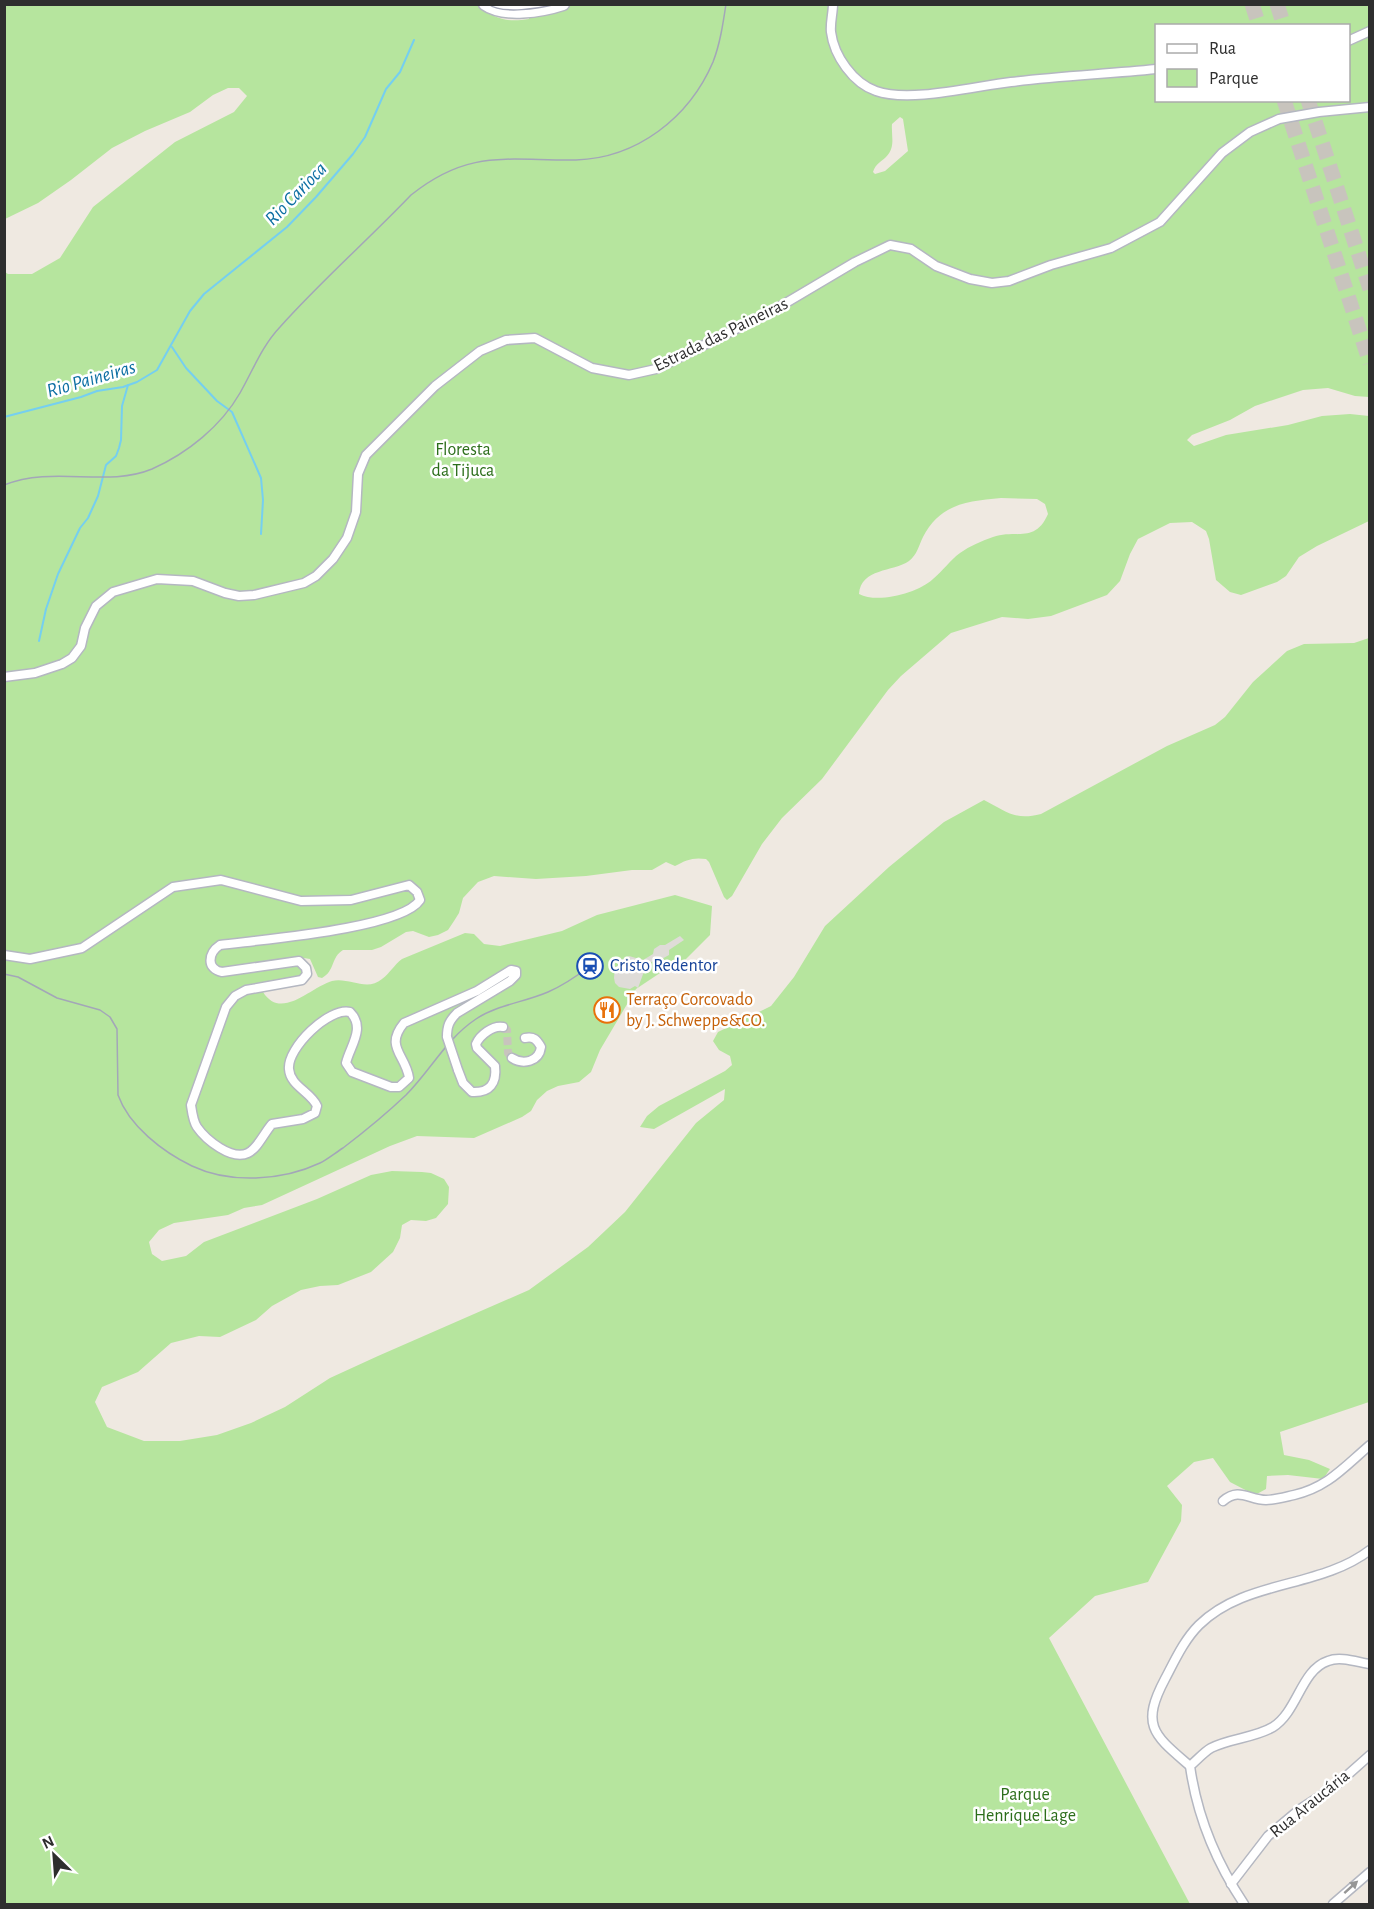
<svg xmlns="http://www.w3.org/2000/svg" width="1374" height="1909" viewBox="0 0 1374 1909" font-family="'Alegreya Sans',sans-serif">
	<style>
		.green { fill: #b6e59e; fill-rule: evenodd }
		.plaza { fill: #dfdcd8 }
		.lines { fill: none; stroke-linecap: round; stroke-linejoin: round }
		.stream { stroke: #75cff0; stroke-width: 2 }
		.street-tunnel { stroke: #c8c4bd; stroke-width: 8; stroke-dasharray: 8 4; stroke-linecap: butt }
		.highway-tunnel { stroke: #c8c4bd; stroke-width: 15; stroke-dasharray: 15 8; stroke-linecap: butt }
		.street-casing { stroke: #b4b7c1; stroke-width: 11 }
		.secondary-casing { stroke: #b4b7c1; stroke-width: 15 }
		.street { stroke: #fff; stroke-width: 8 }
		.secondary { stroke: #fff; stroke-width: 12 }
		.tram { stroke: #a3a6b8; stroke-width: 1.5 }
		.street-bridge-casing { stroke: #b4b7c1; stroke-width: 11; stroke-linecap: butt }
		.street-bridge { stroke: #fff; stroke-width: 8 }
		.oneway { fill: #969696 }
		.labels { text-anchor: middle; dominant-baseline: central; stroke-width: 5; stroke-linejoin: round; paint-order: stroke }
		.street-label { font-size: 18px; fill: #2e2e2e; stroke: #fff }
		.park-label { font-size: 18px; fill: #2c6e1b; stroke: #fff }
		.transit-label { font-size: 18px; fill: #164399; stroke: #fff; text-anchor: start }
		.food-label { font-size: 18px; fill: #c56008; stroke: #fff; text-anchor: start }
		.water-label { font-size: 20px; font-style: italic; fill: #0d6fa3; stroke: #fff }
	</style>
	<rect width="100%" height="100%" fill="#efe9e1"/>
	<path class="green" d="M480,4C494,21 510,22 529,19L527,4L1369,5V397L1355,396L1328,388L1303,390L1255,406L1230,420L1192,435L1187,440L1194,446L1226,435L1288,425L1322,416L1350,414L1369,416V521L1317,546L1299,557L1286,576L1277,582L1241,595L1230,592L1216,580L1209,539L1206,531L1192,522L1170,523L1138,539L1130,554L1120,581L1107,595L1051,616L1028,619L1002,617L951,633L901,676L888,690L822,779L782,818L762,844L732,896L727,900L724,897L709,862L706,859C693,857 686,860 675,866L666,862L652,870H632L586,876L536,879L494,876L478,882L463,898L459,913L454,921L448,930L438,935L429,937L413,931L406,932L381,947L372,950H343C331,957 335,971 322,978L318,977L310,959L298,957L303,972L302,975L266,983L263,992C281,1021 311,987 332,981C349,977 367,992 382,979C390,973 394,965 402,959L465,933L474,934L484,944L500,946L562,931L597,915L675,895L712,906L710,935L683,962L660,973L636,989L600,1050L591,1072L579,1082L558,1086L547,1091L537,1100L531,1111L522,1117L474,1138L417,1136L390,1146L262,1205L244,1208L228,1215L174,1223L159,1230L149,1242L152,1254L162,1261L186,1256L204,1242L317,1199L371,1175L392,1171L422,1172L431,1173L444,1179L449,1187L448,1204L436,1218L426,1221L411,1220L402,1225L400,1238L393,1252L371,1272L338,1285L320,1286L301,1290L272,1306L256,1320L220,1337L199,1336L171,1343L138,1372L102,1387L95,1402L107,1427L144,1441H180L217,1435L251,1423L285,1407L330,1378L378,1356L529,1290L588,1247L625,1212L696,1123L724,1100L725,1089L654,1129L640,1127L647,1116L659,1106L725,1071L732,1065L730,1056L719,1050L713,1041L718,1032L771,1006L794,977L825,926L889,867L944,822L984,800C1006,811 1014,821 1041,814L1167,746L1215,725L1225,717L1253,682L1287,651L1304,644L1354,643L1369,638V1402L1280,1432L1284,1455L1309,1460L1330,1469L1323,1479L1288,1475L1267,1476L1266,1489L1255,1495L1230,1482L1213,1458L1194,1462L1167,1486L1182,1505L1181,1521L1148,1582L1095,1596L1049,1638L1190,1904H5V272L8,274H32L60,258L93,207L175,142L234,112L247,96L239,88H228L213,95L190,112L145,131L112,148L71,180L38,203L5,219V5ZM1156,26H1348V100H1156ZM900,117L903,119L908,151L885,171L875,174L873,172C876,163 880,163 886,157C896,147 891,136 892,124ZM1001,498L1037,499L1045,504L1048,514C1035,544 1015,529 993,537C981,541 970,546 960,553C950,560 943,571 933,579C918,593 878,604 859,594C861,568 893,572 909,561C917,555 919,545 923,537C940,504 967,501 1001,498Z"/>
	<polygon class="plaza" points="680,936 684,940 669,950 669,955 660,960 656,959 646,966 638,988 635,986 630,989 619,987 615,983 614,978 615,967 619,965 618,962 629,956 643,960 653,954 654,949 660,945 665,945"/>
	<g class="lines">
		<g class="stream">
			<polyline points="172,347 186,368 217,401 232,412 261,478 263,500 261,534"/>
			<polyline points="4,417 81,397 97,391 123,387 137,382 157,370 190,311 204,294 287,227 316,197 353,154 365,137 386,89 400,72 414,40"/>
			<polyline points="39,641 46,609 58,574 80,528 88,518 98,496 106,465 116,456 119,448 121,440 122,406 128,385"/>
		</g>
		<polyline class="street-tunnel" points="503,1027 507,1030 508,1053 512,1058"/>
		<g class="highway-tunnel">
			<polyline points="1252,4 1259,26"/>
			<polyline points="1277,4 1284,26"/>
			<polyline points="1284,100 1370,363"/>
			<polyline points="1308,100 1370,289"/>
		</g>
		<g class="street-casing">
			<g id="street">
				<path d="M833,4C833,13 830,23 831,32C834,56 853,83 876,91C910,103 975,86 1011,82C1060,76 1108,74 1156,69"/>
				<polyline points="1348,41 1370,31"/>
				<polyline points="4,677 35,673 62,664 72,658 81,646 85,628 96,606 113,592 157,579 193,581 225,593 239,596 254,595 304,583 316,576 333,559 347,538 356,512 358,474 366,455 435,386 480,351 506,340 535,338 592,368 629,375 656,369 774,310 855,262 890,245 911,249 936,266 970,279 992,283 1009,281 1051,265 1111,248 1160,222 1222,153 1250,132 1279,119 1319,112 1370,107"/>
				<path d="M4,955L30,959L82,948L173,887L221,880L301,901L351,900L409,885L417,892L420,900C401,929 257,940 220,945C208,953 206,969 222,972L299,961L306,968L307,974L302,980L246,990L235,996L226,1007L191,1105C192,1112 193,1121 197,1127C206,1140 232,1161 248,1153C258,1148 264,1133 272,1124L303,1119L315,1113L317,1106C311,1092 290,1086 289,1069C287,1048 329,1007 350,1012C366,1028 350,1046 346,1063L352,1072L391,1087H399L409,1078C406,1055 384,1047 404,1023L477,991L511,970L516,971V975L510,981L457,1013C449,1021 447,1026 447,1037"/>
				<path d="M512,1058C523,1065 539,1062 541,1047C537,1040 534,1036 525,1038"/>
				<path d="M458,1070L463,1083L472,1092C490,1093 497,1083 495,1066L477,1048L476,1044C480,1035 493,1025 503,1027"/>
				<path d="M1223,1501C1239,1487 1249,1500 1266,1500C1275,1500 1285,1497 1294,1495C1328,1487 1344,1467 1370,1445"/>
				<path d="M1190,1766C1154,1735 1140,1726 1165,1679C1175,1660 1184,1640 1199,1625C1246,1579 1319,1589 1370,1550"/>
				<polyline points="1231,1884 1268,1836 1300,1809 1334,1787 1370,1755"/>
				<path d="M1244,1904C1216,1862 1197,1816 1190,1766C1197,1760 1204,1752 1211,1748C1230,1738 1255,1738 1273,1727C1298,1711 1301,1670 1328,1661C1340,1656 1357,1662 1370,1664"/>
				<polyline points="1333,1904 1370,1872"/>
			</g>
		</g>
		<g class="secondary-casing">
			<path id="secondary" d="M485,4C503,17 542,11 563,4"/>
		</g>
		<use href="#street" class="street"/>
		<use href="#secondary" class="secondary"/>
		<g class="tram">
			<path d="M488,4C503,15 540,8 557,4"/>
			<path d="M4,485C54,465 106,488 152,469C188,453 221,426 240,393C253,370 262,346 280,327C321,281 368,240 411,195C470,148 508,161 576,160C637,158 689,118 713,62C720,44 723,24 726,4"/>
			<path d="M4,974L18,977L57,998L100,1010L110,1017L117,1029L118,1095C129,1126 163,1152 192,1166C230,1184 282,1181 320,1163C328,1159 335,1153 343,1148C364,1132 386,1114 406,1095C431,1070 446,1039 476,1019C497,1005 525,1002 548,992C564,985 577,976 590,966"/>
		</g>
		<g class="street-bridge-casing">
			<polyline id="street-bridge" points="447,1037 458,1070"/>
		</g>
		<use href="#street-bridge" class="street-bridge"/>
	</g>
	<defs><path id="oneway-solid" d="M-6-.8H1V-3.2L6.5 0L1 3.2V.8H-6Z" transform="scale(1.5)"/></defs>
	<use class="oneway" href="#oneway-solid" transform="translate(1351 1887) rotate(-42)"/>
	<defs>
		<g id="station-ring" transform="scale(1.35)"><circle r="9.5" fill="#fff" stroke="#1a4fb4" stroke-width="1.5"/><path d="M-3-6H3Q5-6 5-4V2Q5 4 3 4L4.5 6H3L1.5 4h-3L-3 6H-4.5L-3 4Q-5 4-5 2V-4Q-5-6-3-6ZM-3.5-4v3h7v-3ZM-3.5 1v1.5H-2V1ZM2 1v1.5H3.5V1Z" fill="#1a4fb4"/></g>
		<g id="restaurant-ring" transform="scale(1.35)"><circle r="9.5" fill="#fff" stroke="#e8710a" stroke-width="1.5"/><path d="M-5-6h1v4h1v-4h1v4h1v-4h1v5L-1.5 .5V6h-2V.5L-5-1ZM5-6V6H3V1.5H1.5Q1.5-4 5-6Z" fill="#e8710a"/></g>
	</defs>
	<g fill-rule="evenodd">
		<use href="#station-ring" x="590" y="966"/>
		<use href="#restaurant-ring" x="607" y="1010"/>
	</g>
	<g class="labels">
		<g class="street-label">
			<text transform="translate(721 335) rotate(-26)">Estrada das Paineiras</text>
			<text transform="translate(1310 1804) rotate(-39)">Rua Araucária</text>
		</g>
		<g class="park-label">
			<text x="463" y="450">Floresta<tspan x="463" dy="21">da Tijuca</tspan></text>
			<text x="1025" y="1795">Parque<tspan x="1025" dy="21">Henrique Lage</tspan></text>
		</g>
		<g class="transit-label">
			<text x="610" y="966">Cristo Redentor</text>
		</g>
		<g class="food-label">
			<text x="626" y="1000">Terraço Corcovado<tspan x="626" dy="21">by J. Schweppe&amp;CO.</tspan></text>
		</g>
		<g class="water-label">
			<text transform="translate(296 194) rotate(-46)">Rio Carioca</text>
			<text transform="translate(91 379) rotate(-16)">Rio Paineiras</text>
		</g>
	</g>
	<rect width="1374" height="1909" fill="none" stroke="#2e2e2e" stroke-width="12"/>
	<rect x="1155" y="24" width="195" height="78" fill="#ffffff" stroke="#ababab" stroke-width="1.5"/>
	<rect x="1167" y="44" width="30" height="9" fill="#ffffff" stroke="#ababab" stroke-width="1.5"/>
	<text x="1209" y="54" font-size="18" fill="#2e2e2e">Rua</text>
	<rect x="1167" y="69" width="30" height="18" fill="#b6e59e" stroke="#ababab" stroke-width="1.5"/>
	<text x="1209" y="84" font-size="18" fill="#2e2e2e">Parque</text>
	<g transform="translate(54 1855) rotate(335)" stroke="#ffffff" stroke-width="4.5" paint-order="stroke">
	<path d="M0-4.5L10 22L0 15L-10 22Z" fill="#2e2e2e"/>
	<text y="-9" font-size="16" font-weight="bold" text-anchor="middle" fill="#2e2e2e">N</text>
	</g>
</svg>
